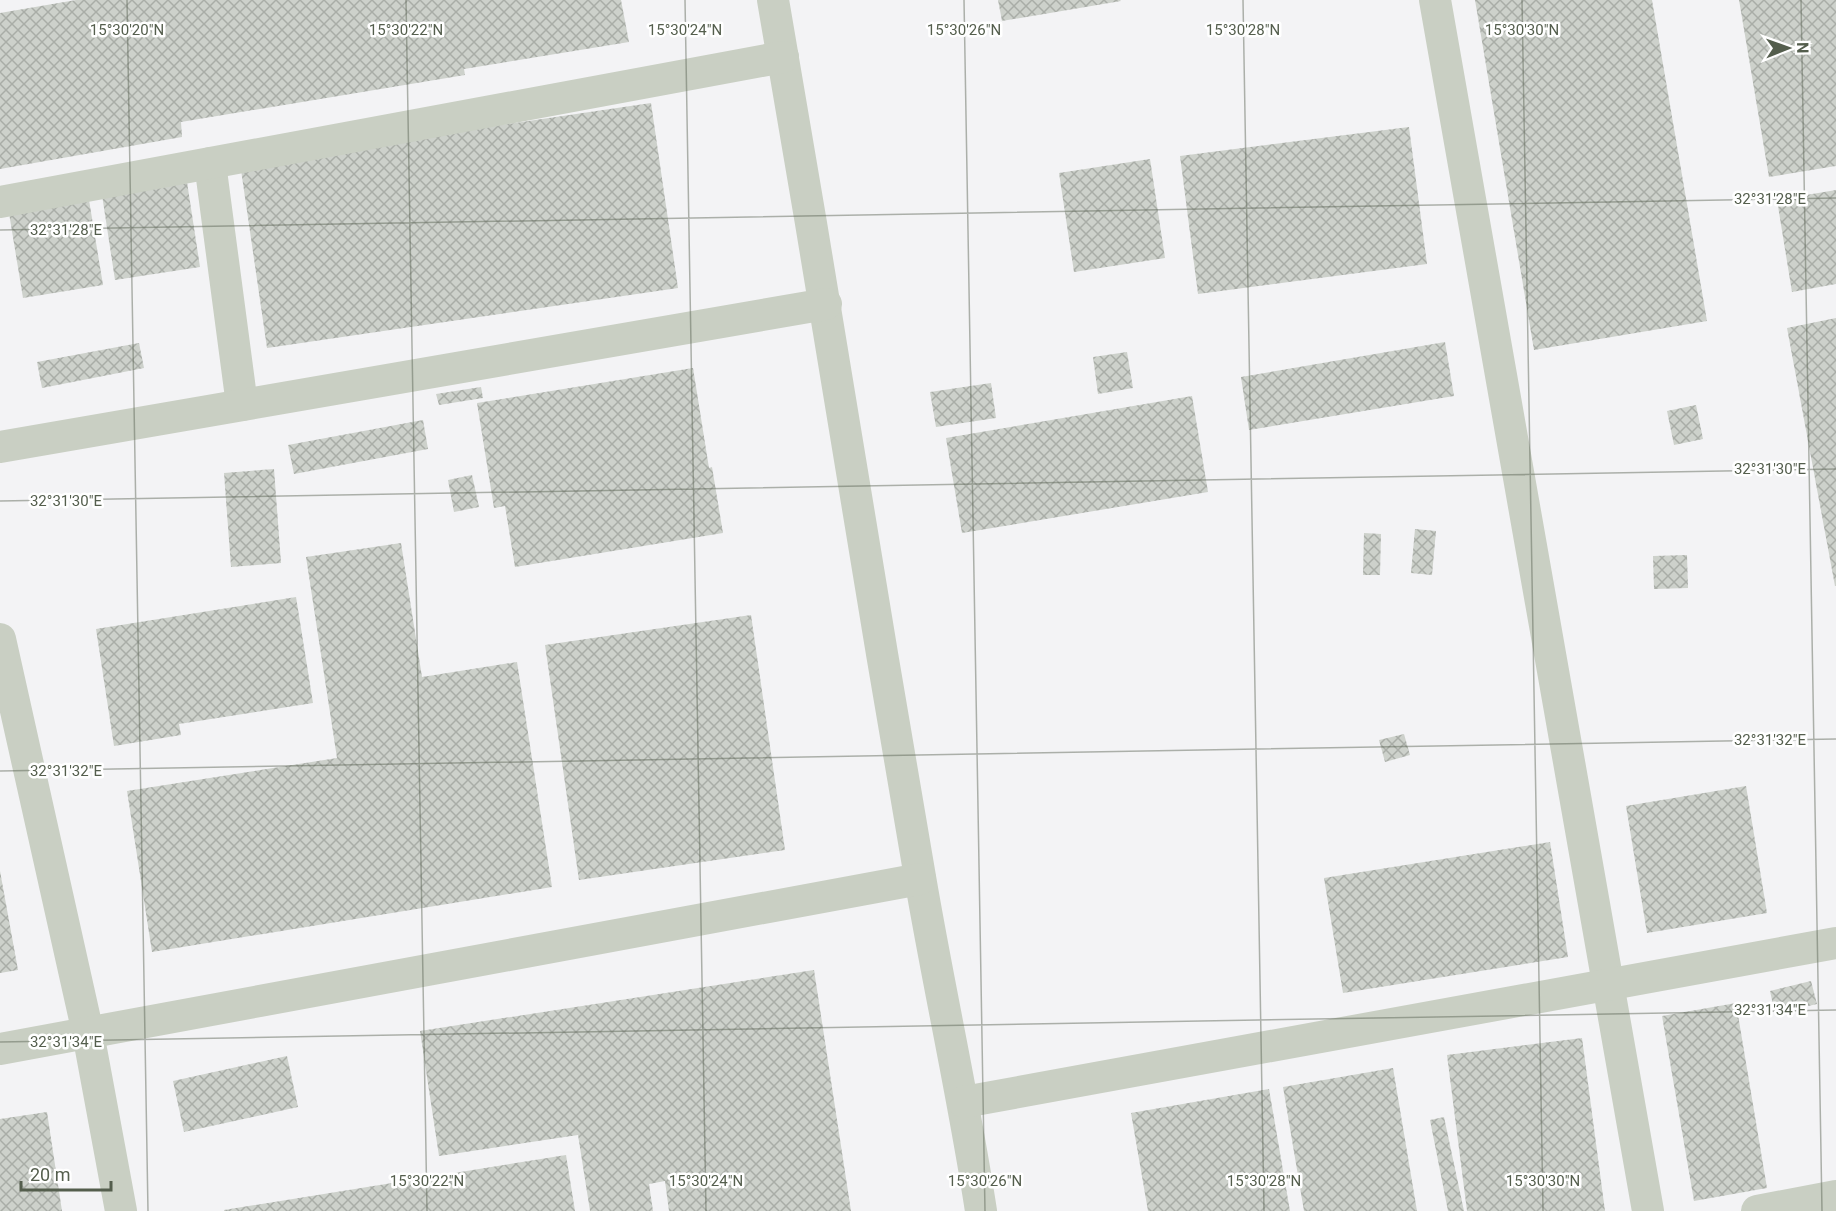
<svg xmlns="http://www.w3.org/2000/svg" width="1836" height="1211" viewBox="0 0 1836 1211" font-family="Roboto,sans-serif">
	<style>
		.building { fill: url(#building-cross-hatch) }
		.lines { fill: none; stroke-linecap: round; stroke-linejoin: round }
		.minor { stroke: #c9cfc3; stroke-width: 32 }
		.ticks { fill: none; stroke: #545e4d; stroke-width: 1.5; stroke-opacity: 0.45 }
		.ticks-label { font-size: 15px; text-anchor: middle; fill: #545e4d; stroke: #fff; stroke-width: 5; stroke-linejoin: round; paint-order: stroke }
	</style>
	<defs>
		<pattern id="building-cross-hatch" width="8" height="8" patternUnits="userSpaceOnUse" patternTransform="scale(1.5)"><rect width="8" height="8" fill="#cdd1cb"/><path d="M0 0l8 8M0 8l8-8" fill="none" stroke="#a9ada7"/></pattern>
	</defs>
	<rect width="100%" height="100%" fill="#f3f3f5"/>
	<g class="building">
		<polygon points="76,0 621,0 629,42 464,69 465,75 181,122 182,137 0,169 0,13"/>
		<polygon points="998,0 1120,0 1121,1 1002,21"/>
		<polygon points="1475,0 1652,0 1707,321 1534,350"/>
		<polygon points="1739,0 1836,0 1836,166 1769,177"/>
		<polygon points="651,103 678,288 267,348 240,163"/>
		<polygon points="1409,127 1427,264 1198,294 1180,156"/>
		<polygon points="1150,159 1165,258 1074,272 1059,173"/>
		<polygon points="187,182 200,267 115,280 102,195"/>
		<polygon points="1836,190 1836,284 1792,292 1777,200"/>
		<polygon points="89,200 103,285 23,298 9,213"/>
		<polygon points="1836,318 1836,586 1835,586 1787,328"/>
		<polygon points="1445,342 1454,396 1249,430 1241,377"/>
		<polygon points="139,343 144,368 42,388 37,362"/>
		<polygon points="1127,352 1133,388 1098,394 1093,357"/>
		<polygon points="693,368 709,468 712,467 723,533 515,567 505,506 494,508 477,403"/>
		<polygon points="991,383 996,418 936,427 930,392"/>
		<polygon points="481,387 483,398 439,405 436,394"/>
		<polygon points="1192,396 1208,492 962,533 946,438"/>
		<polygon points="1696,405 1703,439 1674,445 1667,411"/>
		<polygon points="423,420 428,449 294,474 288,445"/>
		<polygon points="274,469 281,563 231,567 224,473"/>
		<polygon points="472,475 479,507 454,512 448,480"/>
		<polygon points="1415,529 1436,531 1432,575 1411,573"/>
		<polygon points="1364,533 1381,534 1380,575 1363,575"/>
		<polygon points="401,543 422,677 517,662 552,887 152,952 127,791 337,758 306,557"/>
		<polygon points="1687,555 1688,588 1654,589 1653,556"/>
		<polygon points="296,597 313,703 179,724 181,735 114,746 96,629"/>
		<polygon points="751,615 785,850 579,880 545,645"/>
		<polygon points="1404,734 1410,755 1385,762 1379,740"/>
		<polygon points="1746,786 1767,913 1647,933 1626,806"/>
		<polygon points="1550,842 1568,957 1343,993 1324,878"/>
		<polygon points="0,871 18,970 0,973"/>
		<polygon points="814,970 851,1211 669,1211 665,1181 649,1184 653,1211 590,1211 578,1135 439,1156 420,1031"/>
		<polygon points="1811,981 1817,1004 1775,1014 1770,991"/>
		<polygon points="1736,1003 1767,1188 1694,1201 1662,1016"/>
		<polygon points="1582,1038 1605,1211 1467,1211 1447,1055"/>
		<polygon points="287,1056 298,1107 184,1132 173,1081"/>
		<polygon points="1393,1068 1417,1211 1304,1211 1283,1087"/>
		<polygon points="1269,1089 1290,1211 1148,1211 1131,1113"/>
		<polygon points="47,1112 62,1211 0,1211 0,1119"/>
		<polygon points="1444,1117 1464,1211 1448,1211 1430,1120"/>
		<polygon points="566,1155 575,1211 224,1211 224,1210"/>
	</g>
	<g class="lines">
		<g class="minor">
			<path d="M773,0C824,292 869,585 920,877C939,989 964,1099 981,1211"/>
			<polyline points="1435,0 1648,1211"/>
			<polyline points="210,163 242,405"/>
			<polyline points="0,202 783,57"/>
			<polyline points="0,447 826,304"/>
			<polyline points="0,639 88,1033 121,1211"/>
			<polyline points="0,1049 920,879"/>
			<polyline points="964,1102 1836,943"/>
			<polyline points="1757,1211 1836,1196"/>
		</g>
	</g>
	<path class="ticks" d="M127,0L148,1211M406,0L427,1211M685,0L706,1211M964,0L985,1211M1243,0L1264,1211M1522,0L1543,1211M1801,0L1822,1211M0,230L1836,198M0,501L1836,469M0,771L1836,739M0,1042L1836,1010"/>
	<g class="ticks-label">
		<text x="127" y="35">15°30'20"N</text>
		<text x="406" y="35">15°30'22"N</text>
		<text x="685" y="35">15°30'24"N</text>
		<text x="964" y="35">15°30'26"N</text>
		<text x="1243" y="35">15°30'28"N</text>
		<text x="1522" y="35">15°30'30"N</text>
		<text x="1770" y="204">32°31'28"E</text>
		<text x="66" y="235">32°31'28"E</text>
		<text x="1770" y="474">32°31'30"E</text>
		<text x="66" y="506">32°31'30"E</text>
		<text x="1770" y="745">32°31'32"E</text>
		<text x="66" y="776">32°31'32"E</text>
		<text x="1770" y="1015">32°31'34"E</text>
		<text x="66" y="1047">32°31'34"E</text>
		<text x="427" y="1186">15°30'22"N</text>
		<text x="706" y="1186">15°30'24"N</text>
		<text x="985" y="1186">15°30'26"N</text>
		<text x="1264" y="1186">15°30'28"N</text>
		<text x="1543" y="1186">15°30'30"N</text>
	</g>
	<g transform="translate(1788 48) rotate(89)" stroke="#ffffff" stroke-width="4.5" paint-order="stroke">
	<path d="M0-4.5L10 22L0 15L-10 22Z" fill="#545e4d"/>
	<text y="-9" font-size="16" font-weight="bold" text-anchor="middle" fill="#545e4d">N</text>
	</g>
	<path d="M21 1181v9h90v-9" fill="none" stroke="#545e4d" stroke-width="3"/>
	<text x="30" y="1181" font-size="18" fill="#545e4d" stroke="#ffffff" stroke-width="4.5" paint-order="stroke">20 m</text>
</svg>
